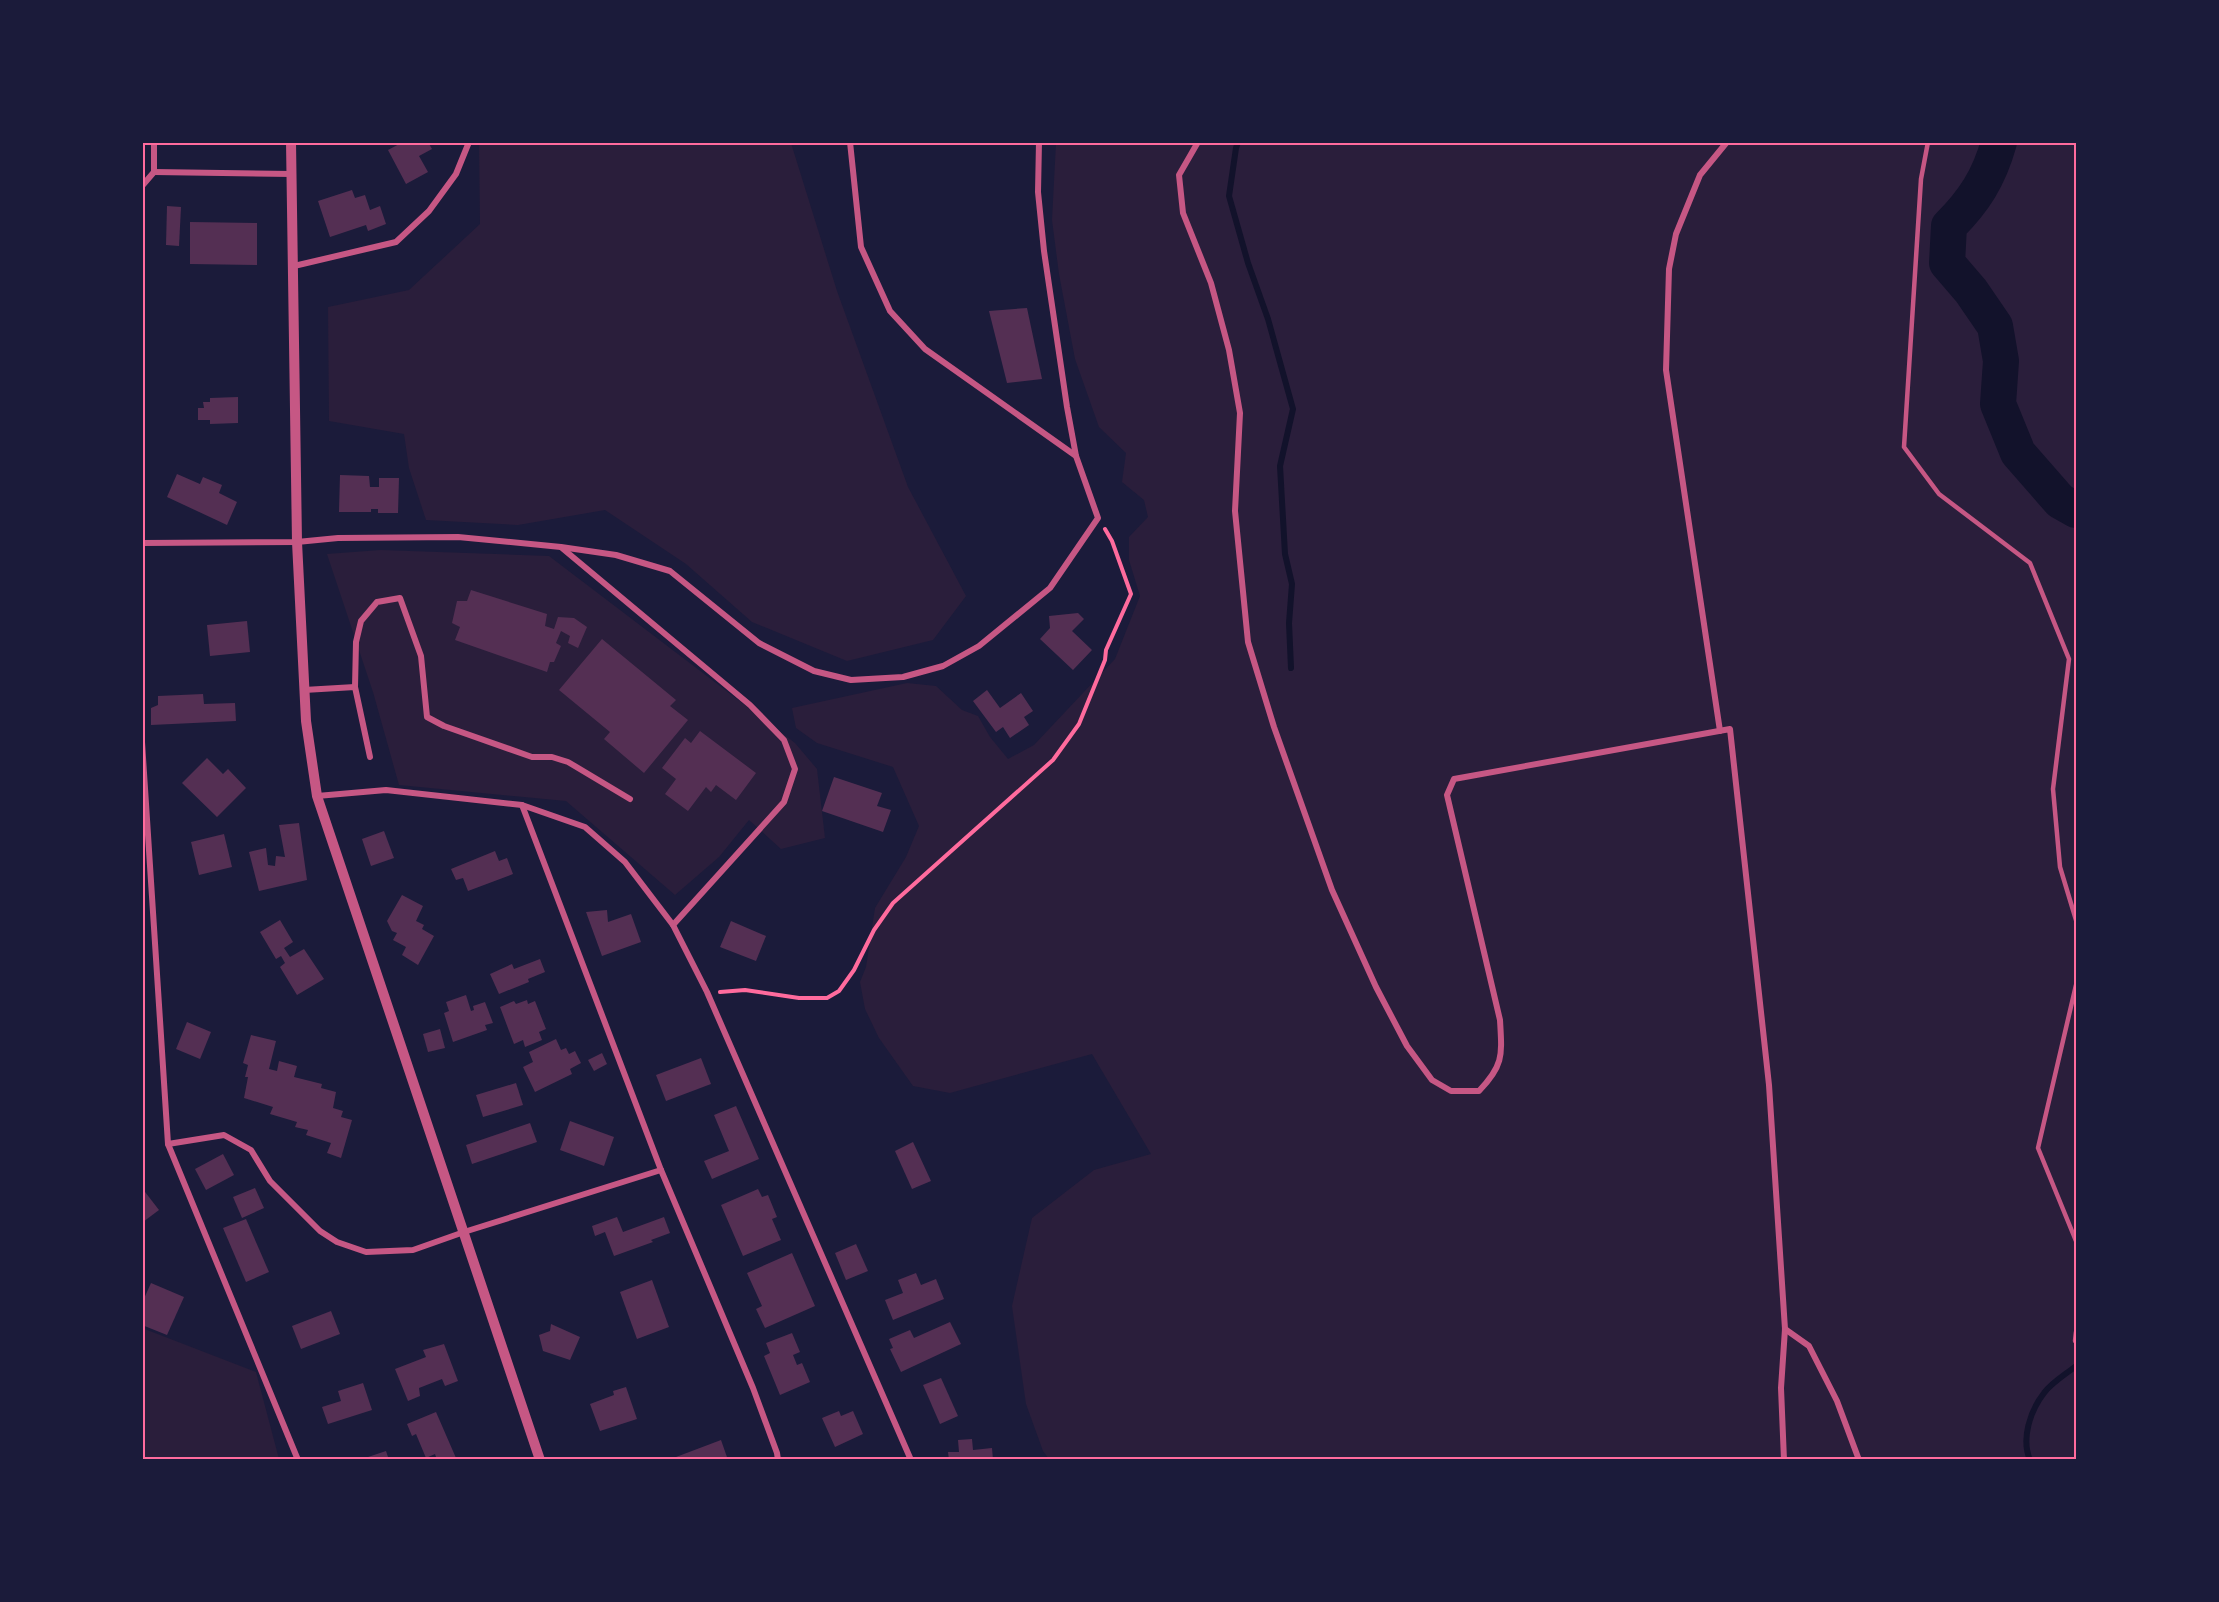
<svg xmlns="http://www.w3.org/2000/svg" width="2219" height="1602" viewBox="0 0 2219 1602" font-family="'Source Serif 4',serif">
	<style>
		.green { fill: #2a1e3b }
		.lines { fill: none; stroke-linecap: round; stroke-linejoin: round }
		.stream { stroke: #12122b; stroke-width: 6 }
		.river { stroke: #12122b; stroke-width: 36 }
		.building { fill: #542f53 }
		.path { stroke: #ff6b9d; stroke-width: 4 }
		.service { stroke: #c65784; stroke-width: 4.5 }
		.minor { stroke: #c65784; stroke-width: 6 }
		.tertiary { stroke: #c65784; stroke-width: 10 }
		.neatline { fill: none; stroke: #ff6b9d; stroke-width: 2 }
	</style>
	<rect width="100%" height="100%" fill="#1b1b3a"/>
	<g class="green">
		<polygon points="479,143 791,143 837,291 908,487 966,596 933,640 847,661 752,622 686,564 605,510 518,525 426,520 409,468 404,434 329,421 328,307 409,290 480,224"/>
		<polygon points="1056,143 2076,143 2076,1459 1049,1459 1043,1451 1026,1404 1012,1306 1032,1218 1094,1170 1151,1154 1092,1054 950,1093 913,1086 879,1038 865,1009 860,982 866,967 875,908 906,857 919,826 893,767 817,743 796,728 792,708 907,683 936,686 962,710 978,716 990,737 1008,759 1034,745 1115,659 1140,596 1129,560 1129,537 1148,517 1144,500 1122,482 1126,453 1099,427 1075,359 1059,274 1052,220"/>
		<polygon points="381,550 549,556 795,743 817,769 825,838 781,849 749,820 719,857 675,895 566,801 399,785 373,692 327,554"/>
		<polygon points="142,1328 256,1372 279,1459 143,1459"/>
	</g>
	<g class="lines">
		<g class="stream">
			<polyline points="1238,142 1236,148 1229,196 1248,263 1268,319 1293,409 1280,466 1285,554 1292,584 1289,623 1291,668"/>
			<path d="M2030,1460C2021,1439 2030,1411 2044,1393C2051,1383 2066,1374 2076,1366"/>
		</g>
		<path class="river" d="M1999,142C1989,178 1974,201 1949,226L1947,263L1971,291L1995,326L2001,361L1998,404L2018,453L2060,501L2076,510"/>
	</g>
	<g class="building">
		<polygon points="403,142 428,142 432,149 419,156 428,172 406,184 388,150"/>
		<polygon points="352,190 355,198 365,195 370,210 380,206 386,224 368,231 366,225 330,237 318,201"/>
		<polygon points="167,206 181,207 179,246 166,245"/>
		<polygon points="190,222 257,223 257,265 190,264"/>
		<polygon points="1027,308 1042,379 1007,383 989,311"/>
		<polygon points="238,397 238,423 210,424 210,420 198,420 198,408 204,408 203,402 210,402 210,398"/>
		<polygon points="177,474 200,484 203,477 222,485 219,493 237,502 227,525 167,497"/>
		<polygon points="340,475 369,476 370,487 379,487 379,478 399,478 398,513 378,513 378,509 371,509 371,512 339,512"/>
		<polygon points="471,590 547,614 545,626 554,629 558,617 574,618 587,627 578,648 568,643 570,636 561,631 556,643 561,646 554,662 550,662 547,672 455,640 460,627 452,623 457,601 467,601"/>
		<polygon points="1078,613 1084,619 1072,631 1092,650 1073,670 1040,639 1050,628 1049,616"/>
		<polygon points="247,621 250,652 210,656 207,625"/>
		<polygon points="602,639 676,700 670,706 688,720 644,773 604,739 610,732 559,690"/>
		<polygon points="987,690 1000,708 1021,693 1033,711 1024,717 1029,725 1010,738 1003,727 996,732 973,701"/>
		<polygon points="203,694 204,704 235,703 236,721 151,725 151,708 158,705 158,696"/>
		<polygon points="700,731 756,773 736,800 716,785 711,792 706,787 688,811 665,794 676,779 662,768 685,738 691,743"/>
		<polygon points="207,758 223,774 228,769 246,788 217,817 182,783"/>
		<polygon points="834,777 882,793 877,806 891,810 883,832 822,811"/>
		<polygon points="299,823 307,880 259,891 249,852 266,848 268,865 275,866 276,856 285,857 279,825"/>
		<polygon points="384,831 394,858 371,866 362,839"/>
		<polygon points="224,834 232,867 199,875 191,842"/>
		<polygon points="495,851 499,861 507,858 513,874 468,891 463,878 456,880 451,869"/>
		<polygon points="402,895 423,906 416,921 424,925 422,929 434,936 418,965 402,955 406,947 393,940 397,933 392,931 387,921"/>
		<polygon points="607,910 608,922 631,914 641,942 602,956 586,912"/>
		<polygon points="280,920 293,942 284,948 290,957 304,949 324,979 297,995 280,967 285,963 281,956 276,959 260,932"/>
		<polygon points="731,921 766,936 756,961 720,947"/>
		<polygon points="540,959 545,972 528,979 529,982 499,994 490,974 512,964 514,969"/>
		<polygon points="466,995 471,1011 474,1010 473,1006 485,1002 493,1023 485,1025 487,1030 453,1042 444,1013 449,1011 446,1002"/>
		<polygon points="527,1000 528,1004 535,1001 546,1029 539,1032 542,1040 525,1047 523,1040 514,1044 500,1007 514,1001 516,1004"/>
		<polygon points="187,1022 211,1032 200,1059 176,1049"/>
		<polygon points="440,1029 445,1048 428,1052 423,1034"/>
		<polygon points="251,1035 276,1041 269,1069 277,1071 279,1061 297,1066 294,1077 322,1084 321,1088 336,1092 333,1108 343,1111 341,1117 352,1120 341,1158 327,1153 331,1143 306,1135 308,1130 295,1127 297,1122 270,1114 273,1107 244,1098 248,1077 245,1077 248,1065 243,1063"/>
		<polygon points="556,1039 561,1050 566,1048 569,1054 575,1051 581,1063 570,1069 572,1074 535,1092 523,1067 533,1062 529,1052"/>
		<polygon points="602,1053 607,1064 594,1071 588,1060"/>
		<polygon points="701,1058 711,1084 666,1101 656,1075"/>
		<polygon points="516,1083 523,1105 483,1117 476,1095"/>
		<polygon points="736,1106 759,1159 712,1179 704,1161 729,1151 714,1115"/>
		<polygon points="570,1121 614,1137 604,1166 560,1150"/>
		<polygon points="530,1123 537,1142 472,1164 466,1145"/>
		<polygon points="913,1142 931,1181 912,1189 895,1151"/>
		<polygon points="223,1154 234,1175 206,1190 195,1169"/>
		<polygon points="142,1188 159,1210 143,1222 142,1221"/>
		<polygon points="255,1188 264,1208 242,1218 233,1197"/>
		<polygon points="758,1189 762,1197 768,1195 777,1217 772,1219 781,1240 743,1256 721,1205"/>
		<polygon points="617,1217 623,1232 664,1217 670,1233 651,1240 653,1242 614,1256 605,1232 595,1236 592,1226"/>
		<polygon points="246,1219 269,1272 246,1282 223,1228"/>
		<polygon points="856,1244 868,1271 846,1280 835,1253"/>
		<polygon points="792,1253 815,1306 765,1328 756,1309 762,1306 747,1273"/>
		<polygon points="916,1273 921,1285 936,1279 944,1299 893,1320 885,1300 903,1293 898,1280"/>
		<polygon points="652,1280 669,1327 637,1339 620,1292"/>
		<polygon points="151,1283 184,1297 167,1335 142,1325 142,1303"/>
		<polygon points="331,1311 340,1334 301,1349 292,1326"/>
		<polygon points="950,1322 961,1344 901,1372 890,1349 893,1348 889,1339 910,1330 914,1338"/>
		<polygon points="551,1324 580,1337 570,1360 543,1351 539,1335 550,1331"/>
		<polygon points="792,1333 800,1352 793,1355 797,1365 802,1363 810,1382 780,1395 764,1356 770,1353 766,1343"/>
		<polygon points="444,1344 458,1381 445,1386 442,1379 419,1388 420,1396 408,1401 395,1369 426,1357 423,1350"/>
		<polygon points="941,1378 958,1416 940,1424 923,1385"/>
		<polygon points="363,1383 372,1410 328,1424 322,1407 341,1401 338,1391"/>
		<polygon points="626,1387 637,1419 600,1431 590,1404 614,1395 613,1391"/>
		<polygon points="839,1411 841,1416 853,1411 863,1434 835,1447 822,1418"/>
		<polygon points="436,1412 456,1458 453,1460 437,1460 435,1454 426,1458 416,1434 412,1436 407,1424"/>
		<polygon points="972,1439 973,1450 992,1448 993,1460 949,1460 948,1452 959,1452 958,1440"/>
		<polygon points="721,1440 728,1460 677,1460 676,1457"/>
		<polygon points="386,1451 389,1460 362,1460 362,1459"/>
	</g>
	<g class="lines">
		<polyline class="path" points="720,992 745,990 799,998 827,998 839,991 854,970 874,930 893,903 1053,760 1079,724 1105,660 1106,650 1131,594 1112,541 1105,529"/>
		<g class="service">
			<polyline points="1928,142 1921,179 1904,447 1939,494 2030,563 2069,659 2053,789 2060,867 2076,920"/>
			<polyline points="2076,985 2038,1148 2076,1241"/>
			<polyline points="2075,1341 2076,1332"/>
		</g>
		<g class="minor">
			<polyline points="1039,142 1038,192 1044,251 1067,407 1076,456"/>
			<path d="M1198,142L1179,175L1183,213L1211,283L1229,350L1240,413L1235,511L1248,642L1274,727L1332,890L1376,987L1407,1046L1432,1080L1451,1091H1479C1504,1065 1502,1055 1500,1020L1447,795L1454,779L1730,729L1769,1085L1785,1329L1781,1388L1784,1460"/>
			<polyline points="154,172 292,174"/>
			<polyline points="142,186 154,172 154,142"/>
			<polyline points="294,266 396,242 429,211 456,174 469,142"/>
			<polyline points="142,543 297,542 338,538 458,537 561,547 616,555 670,571 759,643 814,671 851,680 903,677 943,666 979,646 1050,588 1098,518 1076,456 925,349 890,311 861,247 850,142"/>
			<polyline points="562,548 750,705 784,740 795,769 784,802 673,925"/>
			<polyline points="355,687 356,642 361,621 377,602 400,598 421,656 427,717 444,726 532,757 552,757 568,762 630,799"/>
			<polyline points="304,690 355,687 370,757"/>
			<polyline points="1720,731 1666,370 1669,269 1676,234 1700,175 1727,142"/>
			<polyline points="142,742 168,1144 298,1460"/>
			<polyline points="317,796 386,790 522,805 585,827 625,862 673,925 707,992 911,1460"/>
			<polyline points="522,805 661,1170 753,1388 777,1453 778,1460"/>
			<polyline points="168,1144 224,1135 251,1150 270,1181 320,1231 337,1242 366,1252 413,1250 464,1232 661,1170"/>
			<polyline points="1785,1329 1809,1346 1837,1401 1859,1460"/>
		</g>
		<polyline class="tertiary" points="291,142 297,542 306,721 317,796 540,1460"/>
	</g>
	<rect width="2219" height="1602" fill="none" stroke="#1b1b3a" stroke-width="288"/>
	<rect x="144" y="144" width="1931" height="1314" class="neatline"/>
</svg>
